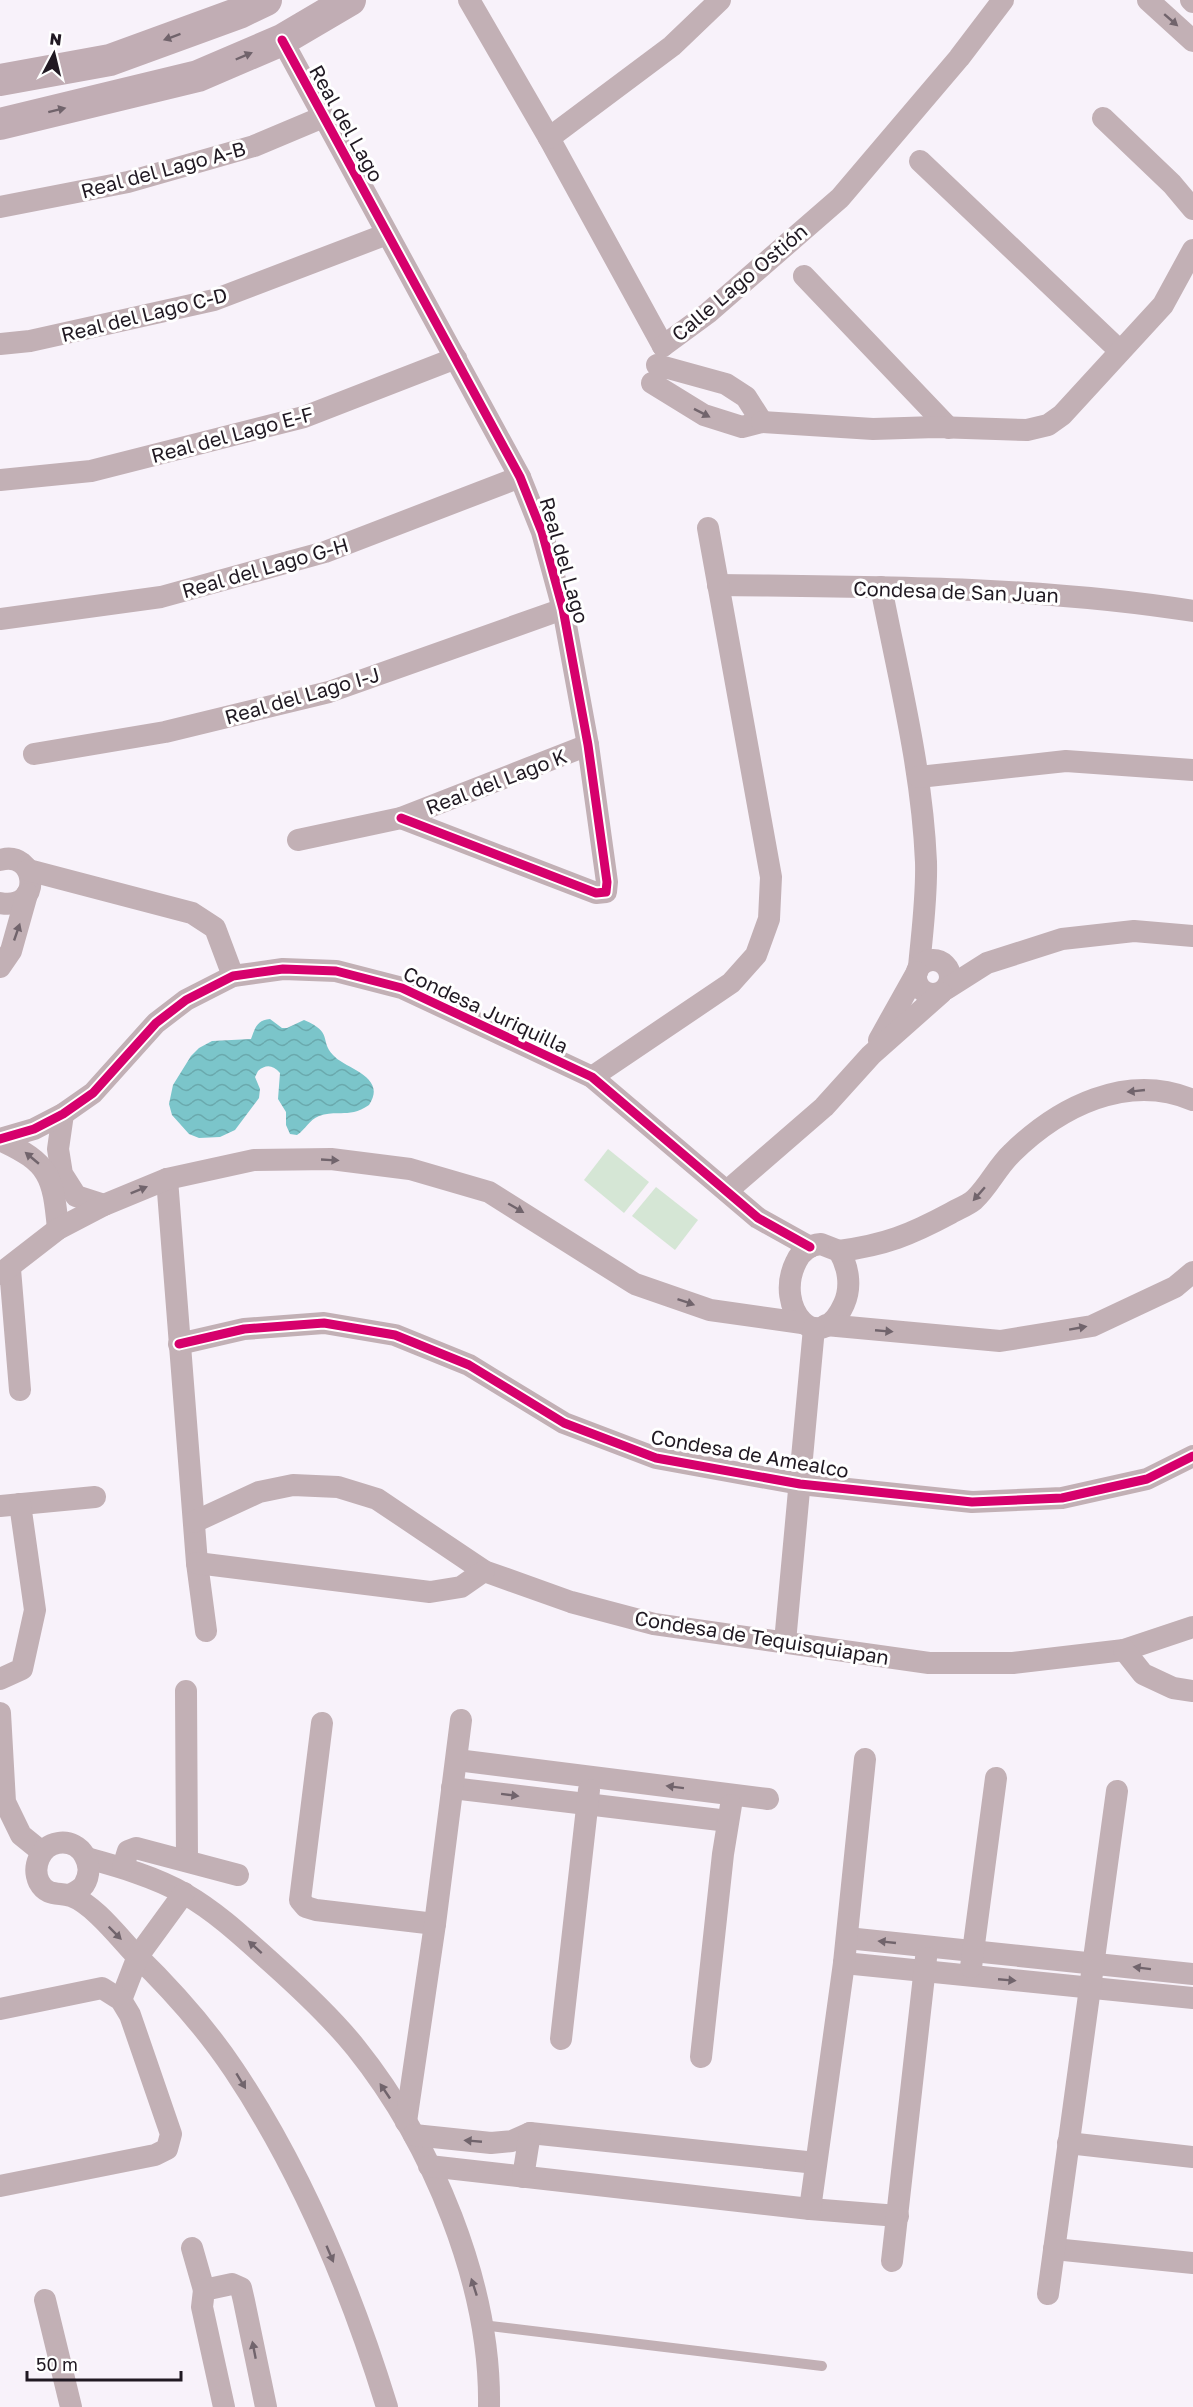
<svg xmlns="http://www.w3.org/2000/svg" width="1193" height="2407" viewBox="0 0 1193 2407" font-family="'Golos Text',sans-serif">
	<style>
		.pitch { fill: #d5e6d5 }
		.water { fill: url(#water-waves) }
		.lines { fill: none; stroke-linecap: round; stroke-linejoin: round }
		.service { stroke: #c2b0b5; stroke-width: 10 }
		.minor { stroke: #c2b0b5; stroke-width: 22 }
		.secondary { stroke: #c1adb4; stroke-width: 32 }
		.cycleway-casing { stroke: #fff; stroke-width: 13 }
		.cycleway { stroke: #d6006c; stroke-width: 9 }
		.oneway { fill: #71646c }
		.oneway2 { fill: #70636b }
		.labels { text-anchor: middle; dominant-baseline: central; stroke-width: 6; stroke-linejoin: round; paint-order: stroke }
		.street-label { font-size: 20px; fill: #201922; stroke: #fff }
	</style>
	<defs>
		<pattern id="water-waves" width="16" height="10" patternUnits="userSpaceOnUse" patternTransform="scale(1.5)"><rect width="16" height="10" fill="#7bc5ca"/><path d="M0 5q4-4 8 0t8 0" fill="none" stroke="#6aa9ad"/></pattern>
	</defs>
	<rect width="100%" height="100%" fill="#f8f2fa"/>
	<g class="pitch">
		<polygon points="608,1149 649,1182 624,1213 584,1180"/>
		<polygon points="656,1187 698,1220 675,1250 632,1216"/>
	</g>
	<path class="water" d="M270,1019L282,1028H287L304,1020C334,1033 319,1040 333,1055C345,1069 388,1076 369,1105C349,1119 337,1109 319,1116C309,1120 306,1129 297,1135L290,1134L286,1125V1112L278,1099L280,1073C273,1065 266,1064 258,1071L255,1077L260,1089L259,1098L235,1130L220,1137L199,1138L189,1134L172,1115L169,1104L173,1085L191,1056L199,1048L212,1041L251,1039C255,1028 257,1020 270,1019Z"/>
	<g class="lines">
		<polyline class="service" points="482,2325 822,2366"/>
		<g class="minor">
			<polyline points="469,0 549,138 663,346"/>
			<polyline points="1148,0 1193,41"/>
			<polyline points="1191,0 1193,2"/>
			<polyline points="282,40 520,477 542,532 563,609 588,745 607,882 606,892 596,893 401,818"/>
			<polyline points="1103,118 1172,184 1193,209"/>
			<polyline points="549,138 672,46 720,0"/>
			<polyline points="920,161 1120,351"/>
			<polyline points="0,207 128,182 254,146 323,117"/>
			<polyline points="804,276 949,428"/>
			<polyline points="0,344 30,341 214,300 387,234"/>
			<polyline points="663,346 708,313 840,198 959,58 1003,0"/>
			<polyline points="652,383 704,415 742,427 762,422 746,397 726,384 657,365"/>
			<polyline points="762,422 873,429 936,427 1027,430 1048,425 1062,415 1163,305 1193,250"/>
			<polyline points="0,480 91,471 304,417 456,358"/>
			<path d="M718,585C876,587 1036,586 1193,611"/>
			<path d="M881,587C899,679 922,769 926,862C927,897 922,933 919,967"/>
			<polyline points="0,619 161,597 325,552 520,477"/>
			<polyline points="34,754 165,732 329,692 563,609"/>
			<polyline points="919,777 1066,761 1193,770"/>
			<polyline points="298,840 401,818 588,745"/>
			<path d="M0,860C37,849 44,911 0,903"/>
			<polyline points="28,870 192,913 215,928 233,976"/>
			<circle cx="933" cy="977" r="17"/>
			<polyline points="0,967 11,951 27,894"/>
			<polyline points="946,989 987,963 1062,939 1134,931 1193,936"/>
			<polyline points="879,1040 917,972"/>
			<polyline points="592,1077 731,983 756,955 769,919 771,877 708,528"/>
			<polyline points="63,1114 58,1149 62,1174 76,1196 104,1205"/>
			<polyline points="0,1139 34,1129 63,1114 93,1093 156,1023 186,1000 233,976 283,969 336,971 402,988 592,1077 758,1218 810,1247"/>
			<path d="M0,1140C50,1163 53,1176 58,1229"/>
			<polyline points="167,1179 197,1563 206,1631"/>
			<polyline points="727,1191 824,1107 871,1055 941,993"/>
			<path d="M821,1244L839,1251C848,1266 852,1286 844,1304C819,1360 773,1308 796,1262C801,1251 809,1245 821,1244Z"/>
			<path d="M839,1251C885,1245 910,1235 951,1213C958,1209 968,1205 974,1200C989,1186 997,1167 1012,1153C1059,1107 1127,1072 1193,1100"/>
			<polyline points="10,1269 20,1390"/>
			<polyline points="0,1274 58,1229 104,1205 167,1179 254,1160 331,1159 410,1169 489,1192 635,1284 710,1310 802,1323"/>
			<polyline points="826,1325 1000,1341 1092,1326 1175,1287 1193,1272"/>
			<polyline points="179,1344 244,1329 324,1323 395,1335 469,1365 564,1423 656,1458 800,1484 972,1502 1062,1498 1147,1479 1193,1456"/>
			<polyline points="0,1506 95,1497"/>
			<polyline points="194,1522 259,1492 293,1485 338,1487 377,1499 484,1571 571,1602 654,1624 929,1663 1013,1663 1124,1650 1193,1627"/>
			<polyline points="197,1563 430,1592 461,1587 484,1571"/>
			<polyline points="785,1642 814,1328"/>
			<polyline points="1124,1650 1143,1674 1173,1688 1193,1691"/>
			<polyline points="0,1679 22,1669 35,1610 20,1504"/>
			<polyline points="186,1691 187,1861"/>
			<polyline points="0,1713 5,1802 21,1835 42,1852"/>
			<polyline points="322,1723 300,1900 306,1907 316,1910 435,1924"/>
			<polyline points="457,1760 768,1799"/>
			<polyline points="452,1788 728,1821"/>
			<path d="M87,1858C120,1867 155,1877 185,1894C218,1913 245,1939 273,1964C302,1990 332,2018 356,2048C432,2143 491,2284 489,2407"/>
			<polyline points="123,1867 128,1851 136,1848 238,1875"/>
			<path d="M70,1895C75,1892 81,1889 84,1885C96,1866 82,1839 58,1843C40,1846 32,1867 39,1882C47,1897 59,1892 71,1896C93,1904 118,1936 134,1953C170,1988 206,2028 234,2070C302,2172 351,2290 387,2407"/>
			<polyline points="847,1938 1193,1974"/>
			<polyline points="844,1963 1193,1998"/>
			<polyline points="971,1967 996,1778"/>
			<polyline points="121,2000 138,1956 184,1893"/>
			<polyline points="0,2009 102,1988 121,2000 130,2015 171,2134 167,2149 155,2155 0,2186"/>
			<polyline points="561,2039 589,1790"/>
			<polyline points="701,2057 723,1854 731,1805"/>
			<polyline points="406,2122 435,1924 461,1720"/>
			<polyline points="414,2135 491,2143 512,2141 530,2133 816,2163"/>
			<polyline points="1068,2143 1193,2157"/>
			<polyline points="429,2166 810,2209 898,2216"/>
			<polyline points="523,2177 530,2133"/>
			<polyline points="810,2209 844,1963 865,1759"/>
			<polyline points="192,2248 204,2290"/>
			<polyline points="1054,2249 1193,2263"/>
			<polyline points="892,2261 926,1958"/>
			<polyline points="1048,2294 1117,1791"/>
			<polyline points="45,2300 71,2407"/>
			<polyline points="224,2407 202,2307 204,2290 232,2284 241,2288 244,2301 266,2407"/>
		</g>
		<g class="secondary">
			<polyline points="0,80 110,60 239,13 266,0"/>
			<polyline points="0,124 198,76 282,40 350,0"/>
		</g>
		<g class="cycleway-casing">
			<g id="cycleway">
				<polyline points="282,40 520,477 542,532 563,609 588,745 607,882 606,892 596,893 401,818"/>
				<polyline points="0,1139 34,1129 63,1114 93,1093 156,1023 186,1000 233,976 283,969 336,971 402,988 592,1077 758,1218 810,1247"/>
				<polyline points="179,1344 244,1329 324,1323 395,1335 469,1365 564,1423 656,1458 800,1484 972,1502 1062,1498 1147,1479 1193,1456"/>
			</g>
		</g>
		<use href="#cycleway" class="cycleway"/>
	</g>
	<defs><path id="oneway-solid" d="M-6-.8H1V-3.2L6.5 0L1 3.2V.8H-6Z" transform="scale(1.5)"/></defs>
	<g class="oneway">
		<use href="#oneway-solid" transform="translate(1171 20) rotate(41)"/>
		<use href="#oneway-solid" transform="translate(702 413) rotate(27)"/>
		<use href="#oneway-solid" transform="translate(17 932) rotate(-71)"/>
		<use href="#oneway-solid" transform="translate(1136 1091) rotate(174)"/>
		<use href="#oneway-solid" transform="translate(32 1158) rotate(-140)"/>
		<use href="#oneway-solid" transform="translate(330 1160) rotate(3)"/>
		<use href="#oneway-solid" transform="translate(139 1190) rotate(-22)"/>
		<use href="#oneway-solid" transform="translate(979 1194) rotate(131)"/>
		<use href="#oneway-solid" transform="translate(516 1208) rotate(30)"/>
		<use href="#oneway-solid" transform="translate(686 1302) rotate(19)"/>
		<use href="#oneway-solid" transform="translate(1078 1328) rotate(-10)"/>
		<use href="#oneway-solid" transform="translate(884 1331) rotate(5)"/>
		<use href="#oneway-solid" transform="translate(675 1787) rotate(-173)"/>
		<use href="#oneway-solid" transform="translate(510 1795) rotate(7)"/>
		<use href="#oneway-solid" transform="translate(115 1933) rotate(45)"/>
		<use href="#oneway-solid" transform="translate(887 1942) rotate(-174)"/>
		<use href="#oneway-solid" transform="translate(255 1947) rotate(-138)"/>
		<use href="#oneway-solid" transform="translate(1142 1968) rotate(-173)"/>
		<use href="#oneway-solid" transform="translate(1007 1980) rotate(5)"/>
		<use href="#oneway-solid" transform="translate(241 2081) rotate(59)"/>
		<use href="#oneway-solid" transform="translate(385 2091) rotate(-124)"/>
		<use href="#oneway-solid" transform="translate(473 2141) rotate(-175)"/>
		<use href="#oneway-solid" transform="translate(330 2254) rotate(67)"/>
		<use href="#oneway-solid" transform="translate(474 2287) rotate(-108)"/>
		<use href="#oneway-solid" transform="translate(254 2350) rotate(-101)"/>
	</g>
	<g class="oneway2">
		<use href="#oneway-solid" transform="translate(172 37) rotate(160)"/>
		<use href="#oneway-solid" transform="translate(244 56) rotate(-23)"/>
		<use href="#oneway-solid" transform="translate(57 110) rotate(-14)"/>
	</g>
	<g class="labels">
		<g class="street-label">
			<text transform="translate(347 123) rotate(61)">Real del Lago</text>
			<text transform="translate(163 169) rotate(-15)">Real del Lago A-B</text>
			<text transform="translate(739 282) rotate(-40)">Calle Lago Ostión</text>
			<text transform="translate(144 314) rotate(-14)">Real del Lago C-D</text>
			<text transform="translate(232 434) rotate(-15)">Real del Lago E-F</text>
			<text transform="translate(565 560) rotate(74)">Real del Lago</text>
			<text transform="translate(265 567) rotate(-16)">Real del Lago G-H</text>
			<text transform="translate(956 591) rotate(2)">Condesa de San Juan</text>
			<text transform="translate(302 695) rotate(-16)">Real del Lago I-J</text>
			<text transform="translate(496 781) rotate(-21)">Real del Lago K</text>
			<text transform="translate(486 1009) rotate(25)">Condesa Juriquilla</text>
			<text transform="translate(750 1453) rotate(10)">Condesa de Amealco</text>
			<text transform="translate(762 1637) rotate(9)">Condesa de Tequisquiapan</text>
		</g>
	</g>
	<g transform="translate(54 54) rotate(7)" stroke="#ffffff" stroke-width="4.5" paint-order="stroke">
	<path d="M0-4.5L10 22L0 15L-10 22Z" fill="#201922"/>
	<text y="-9" font-size="16" font-weight="bold" text-anchor="middle" fill="#201922">N</text>
	</g>
	<path d="M27 2371v9h154v-9" fill="none" stroke="#201922" stroke-width="3"/>
	<text x="36" y="2371" font-size="18" fill="#201922" stroke="#ffffff" stroke-width="4.5" paint-order="stroke">50 m</text>
</svg>
